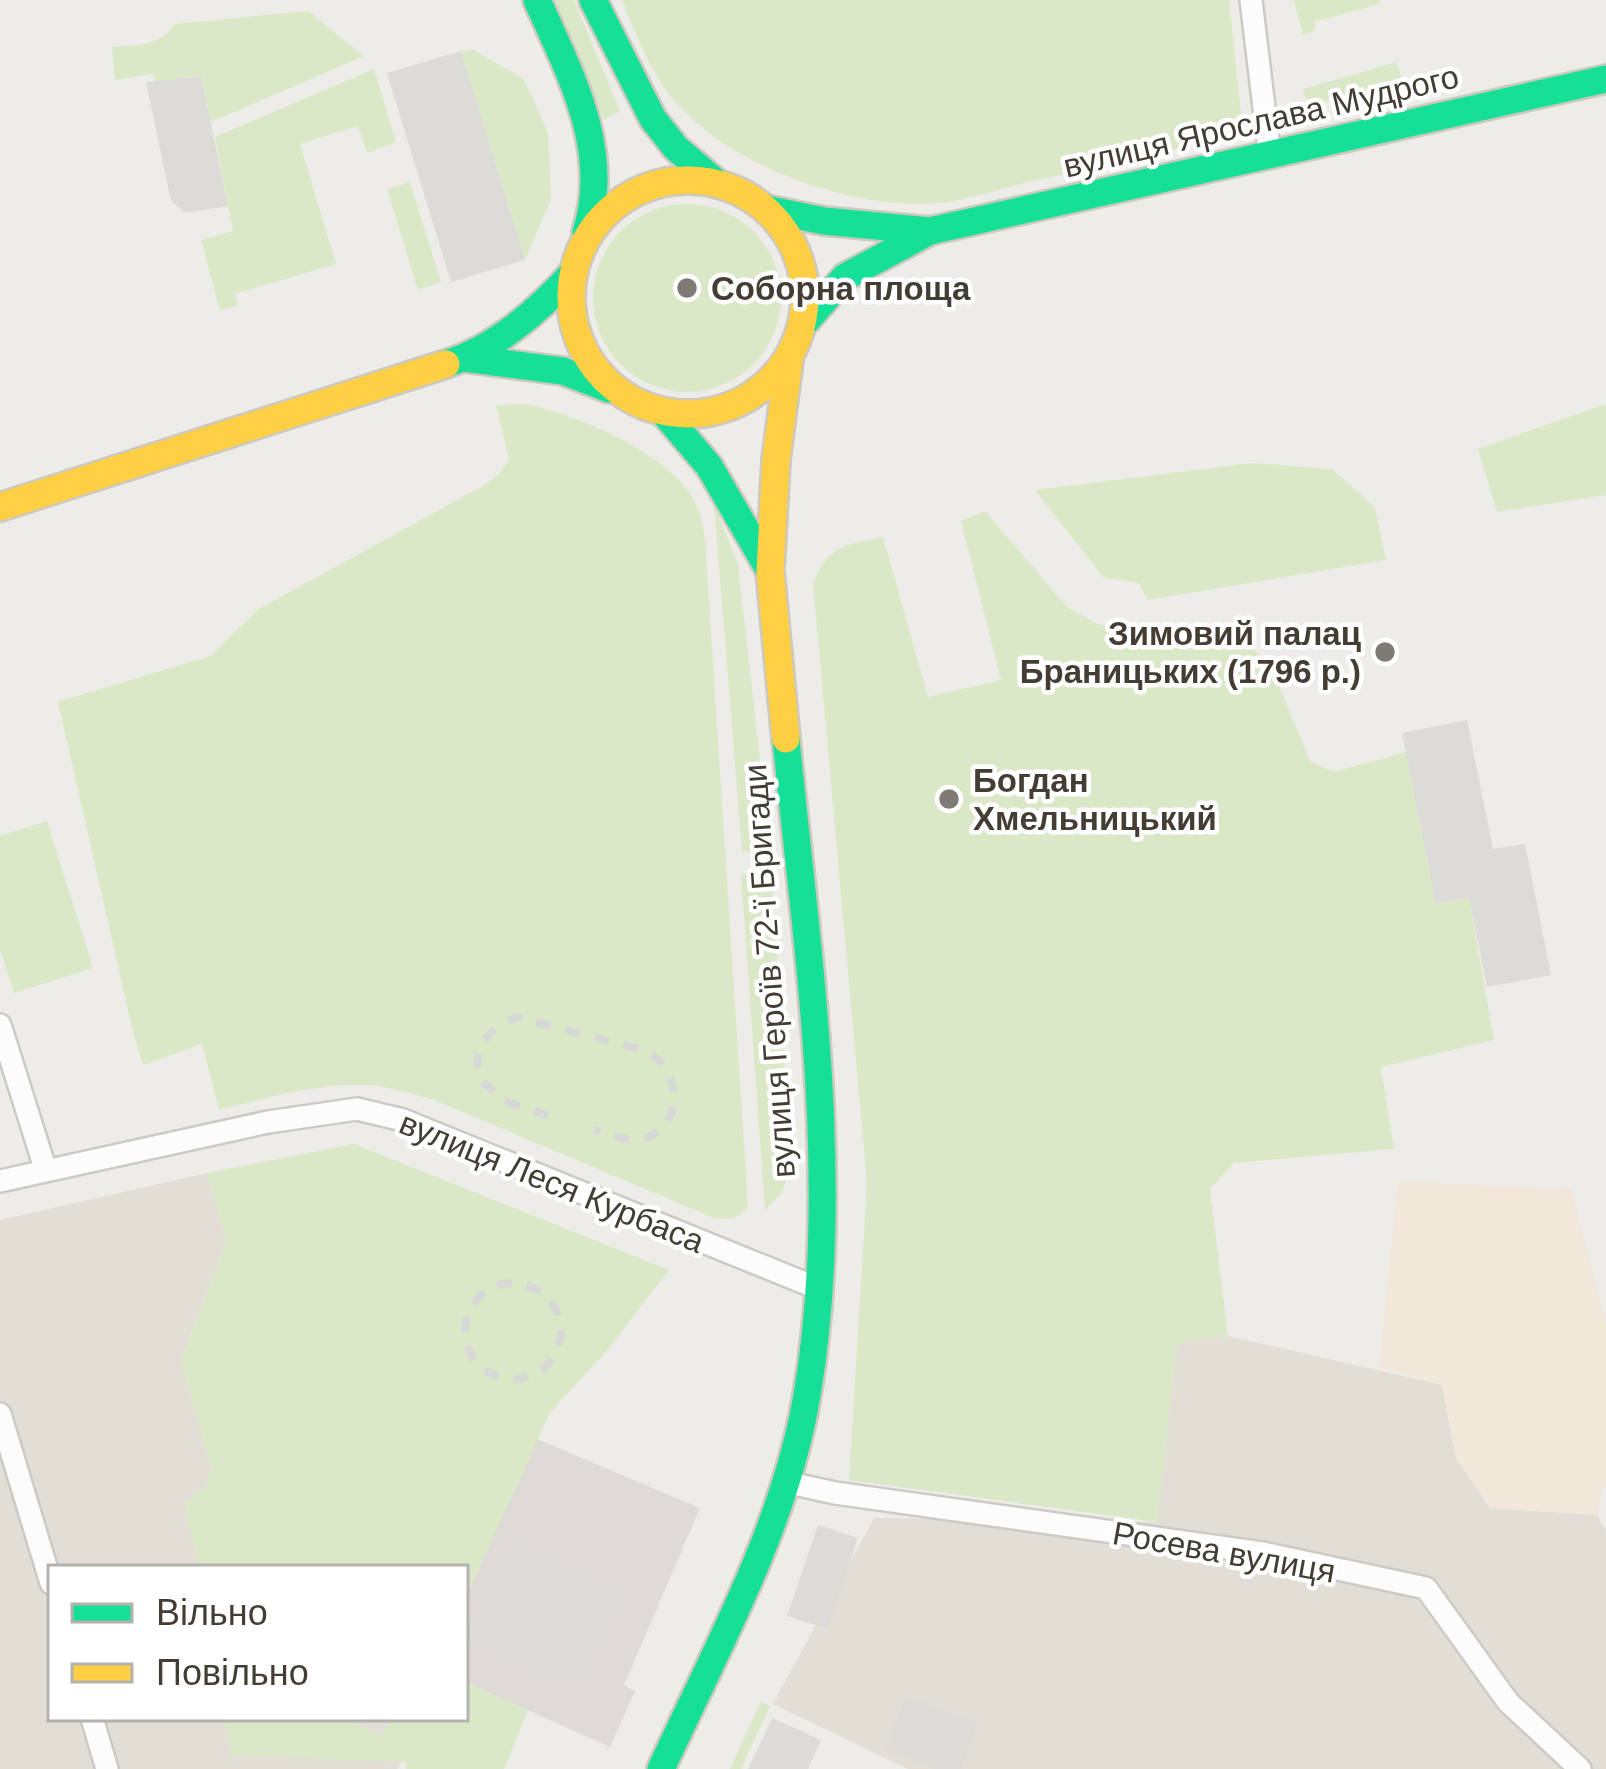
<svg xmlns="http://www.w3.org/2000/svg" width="1606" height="1769" viewBox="0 0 1606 1769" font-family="Arial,sans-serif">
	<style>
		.residential { fill: #e2ded5 }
		.commercial { fill: #f1e8da }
		.industrial { fill: #dedbd6 }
		.green { fill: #dbe8c8 }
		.parking { fill: #dddbd7 }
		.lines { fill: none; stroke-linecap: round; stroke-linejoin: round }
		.street-casing { stroke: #cccac5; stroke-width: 26 }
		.fast-casing { stroke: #cdc9bf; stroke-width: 32 }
		.slow-casing { stroke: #cdc9bf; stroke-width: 32 }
		.street { stroke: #fcfcfc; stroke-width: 21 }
		.fast { stroke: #16e098; stroke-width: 27 }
		.slow { stroke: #ffcf43; stroke-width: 27 }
		.rail { stroke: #d8d8d7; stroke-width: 8; stroke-dasharray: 15 15; stroke-linecap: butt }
		.poi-dot { fill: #7f7a73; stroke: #fff; stroke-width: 4.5 }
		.labels { text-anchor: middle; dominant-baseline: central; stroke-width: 9; stroke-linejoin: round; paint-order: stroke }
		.street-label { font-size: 33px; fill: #433d34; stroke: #fff }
		.poi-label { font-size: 33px; font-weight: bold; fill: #433d34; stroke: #fff; text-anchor: start }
	</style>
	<rect width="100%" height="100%" fill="#eeece8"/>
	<g class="residential">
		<polygon points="207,1173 227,1240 181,1360 211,1466 207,1485 262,1568 51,1568 51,1718 416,1718 398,1769 0,1769 0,1220"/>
		<polygon points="1228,1336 1442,1385 1456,1458 1490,1508 1597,1515 1606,1531 1606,1769 908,1769 773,1704 874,1518 1156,1522 1177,1342"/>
	</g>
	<polygon class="commercial" points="1398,1181 1571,1189 1606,1324 1606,1477 1597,1515 1490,1508 1456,1458 1442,1385 1379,1367"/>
	<polygon class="industrial" points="537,1439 700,1508 624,1685 635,1691 610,1747 465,1682 465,1598"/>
	<g class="green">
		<polygon points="554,0 574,0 620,111 604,120"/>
		<path d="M622,0H1229L1241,115L1238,127L1227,138C1161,153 1095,167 1029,182C1000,189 969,200 939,203C855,211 735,168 678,105C651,74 637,38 622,0Z"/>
		<polygon points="1294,0 1379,0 1380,4 1314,22 1316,30 1303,35"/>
		<path d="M308,11L364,56L211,122L201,76L155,81L153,74L115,80L112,47C137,45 159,47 175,24Z"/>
		<polygon points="472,49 524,79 548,133 551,199 525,260 461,51"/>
		<polygon points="1397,62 1403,84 1308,105 1303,89"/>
		<polygon points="374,69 396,142 367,153 358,126 300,144 336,264 235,294 238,305 220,311 201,240 233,231 215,137"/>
		<polygon points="410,182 441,282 418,290 387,189"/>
		<circle cx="687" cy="298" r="94"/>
		<path d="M527,404C579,416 680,456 699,511C707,534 706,561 708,585L748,1206C738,1220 731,1220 714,1218L434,1100C410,1093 385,1085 360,1085C314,1084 263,1099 219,1110L202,1044L143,1065L133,1032L58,702L210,656L259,609L486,484L499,474L509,459L496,405Z"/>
		<polygon points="1606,404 1606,495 1497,512 1478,449"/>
		<polygon points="1252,463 1332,469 1375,507 1386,560 1148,600 1138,583 1103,577 1035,490"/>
		<polygon points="714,504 738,564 770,849 742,852"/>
		<path d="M985,511L1068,608L1100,625L1159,635L1208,622L1239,637L1270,664L1310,761L1334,772L1406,752L1436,904L1469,898L1494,1040L1381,1067L1394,1149L1234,1163L1210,1189L1228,1336L1177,1343L1157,1522L849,1480L867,1183L813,584C828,544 845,546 883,537L928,697L1001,680L961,521Z"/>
		<polygon points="47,821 93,968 14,993 0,950 0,836"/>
		<polygon points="771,872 791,1165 782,1193 765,1210 741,874"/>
		<polygon points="354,1144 669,1270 606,1352 551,1411 465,1598 465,1568 199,1568 185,1505 207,1485 211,1467 181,1361 227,1240 207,1173"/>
		<polygon points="465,1682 528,1710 504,1769 406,1769 406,1762 231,1756 225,1718 342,1718 383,1736 390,1718 465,1718"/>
		<polygon points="761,1702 770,1706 741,1769 730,1769"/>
	</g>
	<g class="parking">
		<polygon points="461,51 525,260 451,282 387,73"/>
		<polygon points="201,76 228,206 185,213 171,201 146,82"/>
		<polygon points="1467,720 1493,849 1525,844 1551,975 1487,987 1469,898 1436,904 1402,733"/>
		<polygon points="818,1525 858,1538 827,1629 787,1616"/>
		<polygon points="507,1542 619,1592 577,1686 465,1636"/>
		<polygon points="906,1696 978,1723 961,1769 936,1769 885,1750"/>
		<polygon points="772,1718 821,1740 808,1769 748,1769"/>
	</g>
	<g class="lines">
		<g class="street-casing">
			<g id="street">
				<polyline points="1251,0 1270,157"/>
				<polyline points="0,1025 45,1168"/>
				<polyline points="0,1181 268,1122 357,1109 403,1120 817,1288"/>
				<polyline points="0,1414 51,1583"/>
				<polyline points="785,1482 835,1493 1263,1553 1426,1588 1508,1702 1580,1769"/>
				<polyline points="92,1718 107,1769"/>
			</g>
		</g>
		<g class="fast-casing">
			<g id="fast">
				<path d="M537,0C570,74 612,150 586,232"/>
				<polyline points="593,0 653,119 676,148 718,184"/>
				<polyline points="766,209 824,221 930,231"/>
				<polyline points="807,320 845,277 930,231 1606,79"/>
				<polyline points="464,358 563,371 609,389"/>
				<path d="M446,364C496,348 537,312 572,274"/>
				<polyline points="664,413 709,466 767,566"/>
				<path d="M661,1769C716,1649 785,1527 807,1395C843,1182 807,952 786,739"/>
			</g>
		</g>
		<g class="slow-casing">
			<g id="slow">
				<circle cx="688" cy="297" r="117"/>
				<polyline points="0,507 446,364"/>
				<polyline points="786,739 770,571 776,460 789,360"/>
			</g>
		</g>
		<use href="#street" class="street"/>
		<use href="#fast" class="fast"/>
		<use href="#slow" class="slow"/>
		<g class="rail">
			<path d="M548,1116L504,1101L479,1078C473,1046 488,1029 517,1017L647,1051C682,1070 686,1129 641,1139C626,1142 608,1134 594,1130"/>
			<circle cx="513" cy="1331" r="48"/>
		</g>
	</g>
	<g class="poi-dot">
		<circle cx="687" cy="288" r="12"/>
		<circle cx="1385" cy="652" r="12"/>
		<circle cx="949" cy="799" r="12"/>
	</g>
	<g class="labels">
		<g class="street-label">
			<text transform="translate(1261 121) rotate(-13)">вулиця Ярослава Мудрого</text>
			<text transform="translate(769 971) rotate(-94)">вулиця Героїв 72-ї Бригади</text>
			<text transform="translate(552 1182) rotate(22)">вулиця Леся Курбаса</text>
			<text transform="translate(1224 1552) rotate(10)">Росева вулиця</text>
		</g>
		<g class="poi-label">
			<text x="711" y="288">Соборна площа</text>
			<text x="1361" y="633" text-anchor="end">Зимовий палац<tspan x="1361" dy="38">Браницьких (1796 р.)</tspan></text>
			<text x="973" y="780">Богдан<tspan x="973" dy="38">Хмельницький</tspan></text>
		</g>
	</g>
	<rect x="48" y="1565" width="420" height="156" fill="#ffffff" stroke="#b4b1ae" stroke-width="3"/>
	<rect x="72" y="1604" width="60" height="18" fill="#16e098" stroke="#b4b1ae" stroke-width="3"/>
	<text x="156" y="1625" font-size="36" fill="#433d34">Вільно</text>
	<rect x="72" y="1664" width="60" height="18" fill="#ffcf43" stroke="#b4b1ae" stroke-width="3"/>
	<text x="156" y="1685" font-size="36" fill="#433d34">Повільно</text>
</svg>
